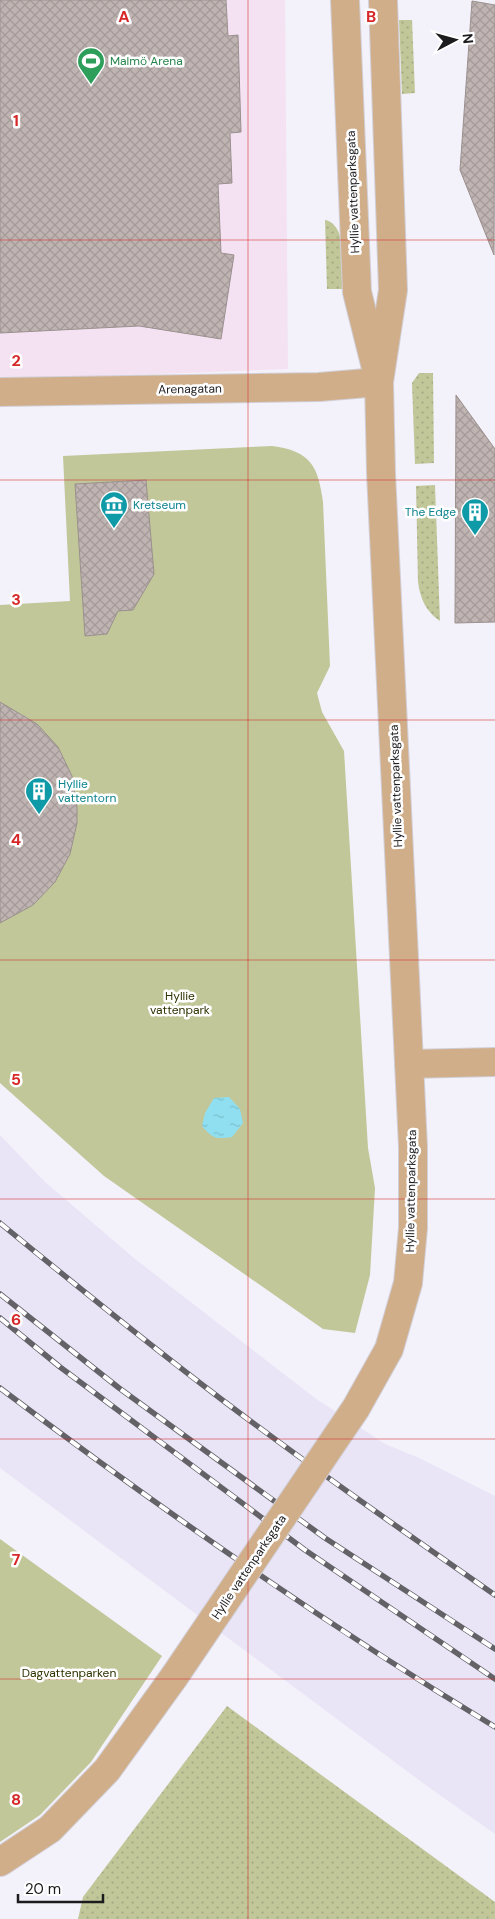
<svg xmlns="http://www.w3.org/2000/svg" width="495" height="1919" viewBox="0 0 495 1919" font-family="'DM Sans',sans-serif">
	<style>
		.commercial { fill: #f4e2f3 }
		.built { fill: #e9e5f6 }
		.grass { fill: url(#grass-dots) }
		.green { fill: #c1c799 }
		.water { fill: url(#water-ripples) }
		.building { fill: url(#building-cross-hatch); stroke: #9a908e }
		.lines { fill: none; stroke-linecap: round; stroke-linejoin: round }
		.minor-casing { stroke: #d1cfd7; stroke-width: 30 }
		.tertiary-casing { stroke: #d1cfd7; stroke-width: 30 }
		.minor { stroke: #d1ae8a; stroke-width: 28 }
		.tertiary { stroke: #d1ae8a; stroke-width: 28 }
		.rail-casing { stroke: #636267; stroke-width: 5.5 }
		.rail { stroke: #fff; stroke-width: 4; stroke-dasharray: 11; stroke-linecap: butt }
		.tertiary-bridge-casing { stroke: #d1cfd7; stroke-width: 30; stroke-linecap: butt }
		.tertiary-bridge { stroke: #d1ae8a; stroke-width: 28 }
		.grid { fill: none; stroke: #d62828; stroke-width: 1; stroke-opacity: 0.55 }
		.labels { text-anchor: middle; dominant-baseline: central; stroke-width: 5; stroke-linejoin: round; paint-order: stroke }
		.leisure-label { font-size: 12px; fill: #27864d; stroke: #fff; text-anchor: start }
		.street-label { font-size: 12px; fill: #1c1c1f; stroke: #fff }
		.culture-label { font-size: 12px; fill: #0d838f; stroke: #fff; text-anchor: start }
		.park-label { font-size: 12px; fill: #2e3201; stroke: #fff }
		.grid-label { font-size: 16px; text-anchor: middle; font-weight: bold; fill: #d62828; stroke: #fff; stroke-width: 5; stroke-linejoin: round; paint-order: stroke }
	</style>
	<defs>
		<pattern id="grass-dots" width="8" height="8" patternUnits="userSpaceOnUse" patternTransform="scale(1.25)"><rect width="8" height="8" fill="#c1c799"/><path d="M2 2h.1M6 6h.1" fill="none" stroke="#a5aa83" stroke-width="1.8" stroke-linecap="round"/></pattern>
		<pattern id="water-ripples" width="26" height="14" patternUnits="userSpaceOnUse" patternTransform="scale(1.25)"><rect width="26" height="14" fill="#90dff0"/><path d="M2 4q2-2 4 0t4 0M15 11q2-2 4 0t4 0" fill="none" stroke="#7cbfcd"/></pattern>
		<pattern id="building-cross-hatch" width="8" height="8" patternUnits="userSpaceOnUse" patternTransform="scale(1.25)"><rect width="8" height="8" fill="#bfb4b2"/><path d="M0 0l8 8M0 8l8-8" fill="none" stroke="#a49a99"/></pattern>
	</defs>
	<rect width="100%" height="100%" fill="#f3f1fa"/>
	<polygon class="commercial" points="0,0 285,0 288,369 0,380"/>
	<polygon class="built" points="0,1135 44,1181 135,1259 315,1398 385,1444 419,1458 495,1496 495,1834 427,1786 0,1468"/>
	<g class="grass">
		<polygon points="399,20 412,20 415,93 402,94"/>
		<path d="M325,220C348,224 343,271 344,289H327Z"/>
		<polygon points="419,373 433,373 434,463 415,464 412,383"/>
		<path d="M435,485L440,621C426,612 420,598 418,582L416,486Z"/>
		<polygon points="227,1706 495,1902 495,1919 78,1919 83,1897"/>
	</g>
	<g class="green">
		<path d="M272,446C310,451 318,465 323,502L330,666L317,693L322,712L344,751L368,1148L375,1188L370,1275L355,1333L323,1329L104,1176L0,1083V605L70,601L63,456Z"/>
		<polygon points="0,1539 162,1656 91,1762 40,1815 0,1842"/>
	</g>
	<path class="water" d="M229,1097L240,1109L243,1123L232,1137C216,1139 213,1139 202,1126L205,1113L214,1098Z"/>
	<g class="building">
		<polygon points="0,0 226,0 228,36 238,35 241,132 230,133 232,183 218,184 221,253 234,255 221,339 139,326 0,333"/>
		<polygon points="472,1 495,5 494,255 460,170"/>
		<polygon points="456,395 495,449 495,622 455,623"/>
		<polygon points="146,480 154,574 133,610 118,611 107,634 85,636 75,484"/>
		<polygon points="0,702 37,724 58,747 72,776 77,807 77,823 70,854 55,882 33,905 0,923"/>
	</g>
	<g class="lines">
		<g class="minor-casing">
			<g id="minor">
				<polyline points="0,392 319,387 379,382"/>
				<polyline points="409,1064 495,1062"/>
			</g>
		</g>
		<g class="tertiary-casing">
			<g id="tertiary">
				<polyline points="345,0 357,292 376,368"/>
				<polyline points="383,0 393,290 379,382 381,473 413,1147 413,1228 408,1283 389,1349"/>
				<polyline points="0,1862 50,1829 107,1770 174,1677"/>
			</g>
		</g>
		<use href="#minor" class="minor"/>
		<use href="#tertiary" class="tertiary"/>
		<g class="rail-casing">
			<g id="rail">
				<path d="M0,1223C73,1283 146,1342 221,1399C311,1467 403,1531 495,1595"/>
				<polyline points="0,1294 119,1388 325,1538 495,1649"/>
				<polyline points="0,1318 60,1367 305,1550 495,1679"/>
				<path d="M0,1388C159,1508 324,1623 495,1727"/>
			</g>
		</g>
		<use href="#rail" class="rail"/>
		<g class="tertiary-bridge-casing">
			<polyline id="tertiary-bridge" points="174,1677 356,1408 389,1349"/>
		</g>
		<use href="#tertiary-bridge" class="tertiary-bridge"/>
	</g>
	<path class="grid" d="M248,0V1919M0,240H495M0,480H495M0,720H495M0,960H495M0,1199H495M0,1439H495M0,1679H495"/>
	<defs>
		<g id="stadium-pin" transform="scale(1.4375)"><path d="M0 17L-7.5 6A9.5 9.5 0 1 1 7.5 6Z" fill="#2e9e5b" stroke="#fff"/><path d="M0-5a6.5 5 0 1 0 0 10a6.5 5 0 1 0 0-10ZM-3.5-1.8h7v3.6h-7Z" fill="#fff"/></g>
		<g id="museum-pin" transform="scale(1.4375)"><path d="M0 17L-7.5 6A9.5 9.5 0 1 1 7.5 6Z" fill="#0f9aa8" stroke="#fff"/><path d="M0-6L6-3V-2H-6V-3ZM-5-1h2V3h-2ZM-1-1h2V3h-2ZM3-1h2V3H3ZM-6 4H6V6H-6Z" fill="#fff"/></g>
		<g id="building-pin" transform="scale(1.4375)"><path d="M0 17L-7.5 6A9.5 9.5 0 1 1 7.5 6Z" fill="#0f9aa8" stroke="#fff"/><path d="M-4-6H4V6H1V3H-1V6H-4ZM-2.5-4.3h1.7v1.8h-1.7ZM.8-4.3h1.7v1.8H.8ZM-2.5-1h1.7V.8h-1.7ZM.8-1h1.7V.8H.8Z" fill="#fff"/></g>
	</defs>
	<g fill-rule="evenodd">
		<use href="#stadium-pin" x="91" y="61"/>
		<use href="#museum-pin" x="114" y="505"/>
		<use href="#building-pin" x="475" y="512"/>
		<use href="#building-pin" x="39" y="791"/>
	</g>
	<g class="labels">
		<g class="leisure-label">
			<text x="110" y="61">Malmö Arena</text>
		</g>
		<g class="street-label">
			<text transform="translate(353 192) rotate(-92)">Hyllie vattenparksgata</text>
			<text transform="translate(190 389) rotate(-1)">Arenagatan</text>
			<text transform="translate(396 786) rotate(-92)">Hyllie vattenparksgata</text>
			<text transform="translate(411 1191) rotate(-89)">Hyllie vattenparksgata</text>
			<text transform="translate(249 1567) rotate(-56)">Hyllie vattenparksgata</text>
		</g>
		<g class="culture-label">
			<text x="133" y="505">Kretseum</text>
			<text x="456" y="512" text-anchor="end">The Edge</text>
			<text x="58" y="784">Hyllie<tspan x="58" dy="14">vattentorn</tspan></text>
		</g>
		<g class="park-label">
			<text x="180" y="996">Hyllie<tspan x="180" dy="14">vattenpark</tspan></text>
			<text x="69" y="1673">Dagvattenparken</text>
		</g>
	</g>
	<g class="grid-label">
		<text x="124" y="22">A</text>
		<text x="371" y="22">B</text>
		<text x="16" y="126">1</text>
		<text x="16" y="366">2</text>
		<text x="16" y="605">3</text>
		<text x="16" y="845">4</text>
		<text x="16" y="1085">5</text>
		<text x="16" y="1325">6</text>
		<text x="16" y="1565">7</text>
		<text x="16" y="1805">8</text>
	</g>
	<g transform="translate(455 40) rotate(84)" stroke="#ffffff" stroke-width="4" paint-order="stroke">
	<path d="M0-4L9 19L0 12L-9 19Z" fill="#1c1c1f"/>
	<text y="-8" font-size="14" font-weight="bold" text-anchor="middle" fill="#1c1c1f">N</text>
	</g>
	<path d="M18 1894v8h85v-8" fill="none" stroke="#1c1c1f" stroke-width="2.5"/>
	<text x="25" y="1894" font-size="15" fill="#1c1c1f" stroke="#ffffff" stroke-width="4" paint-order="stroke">20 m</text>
</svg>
